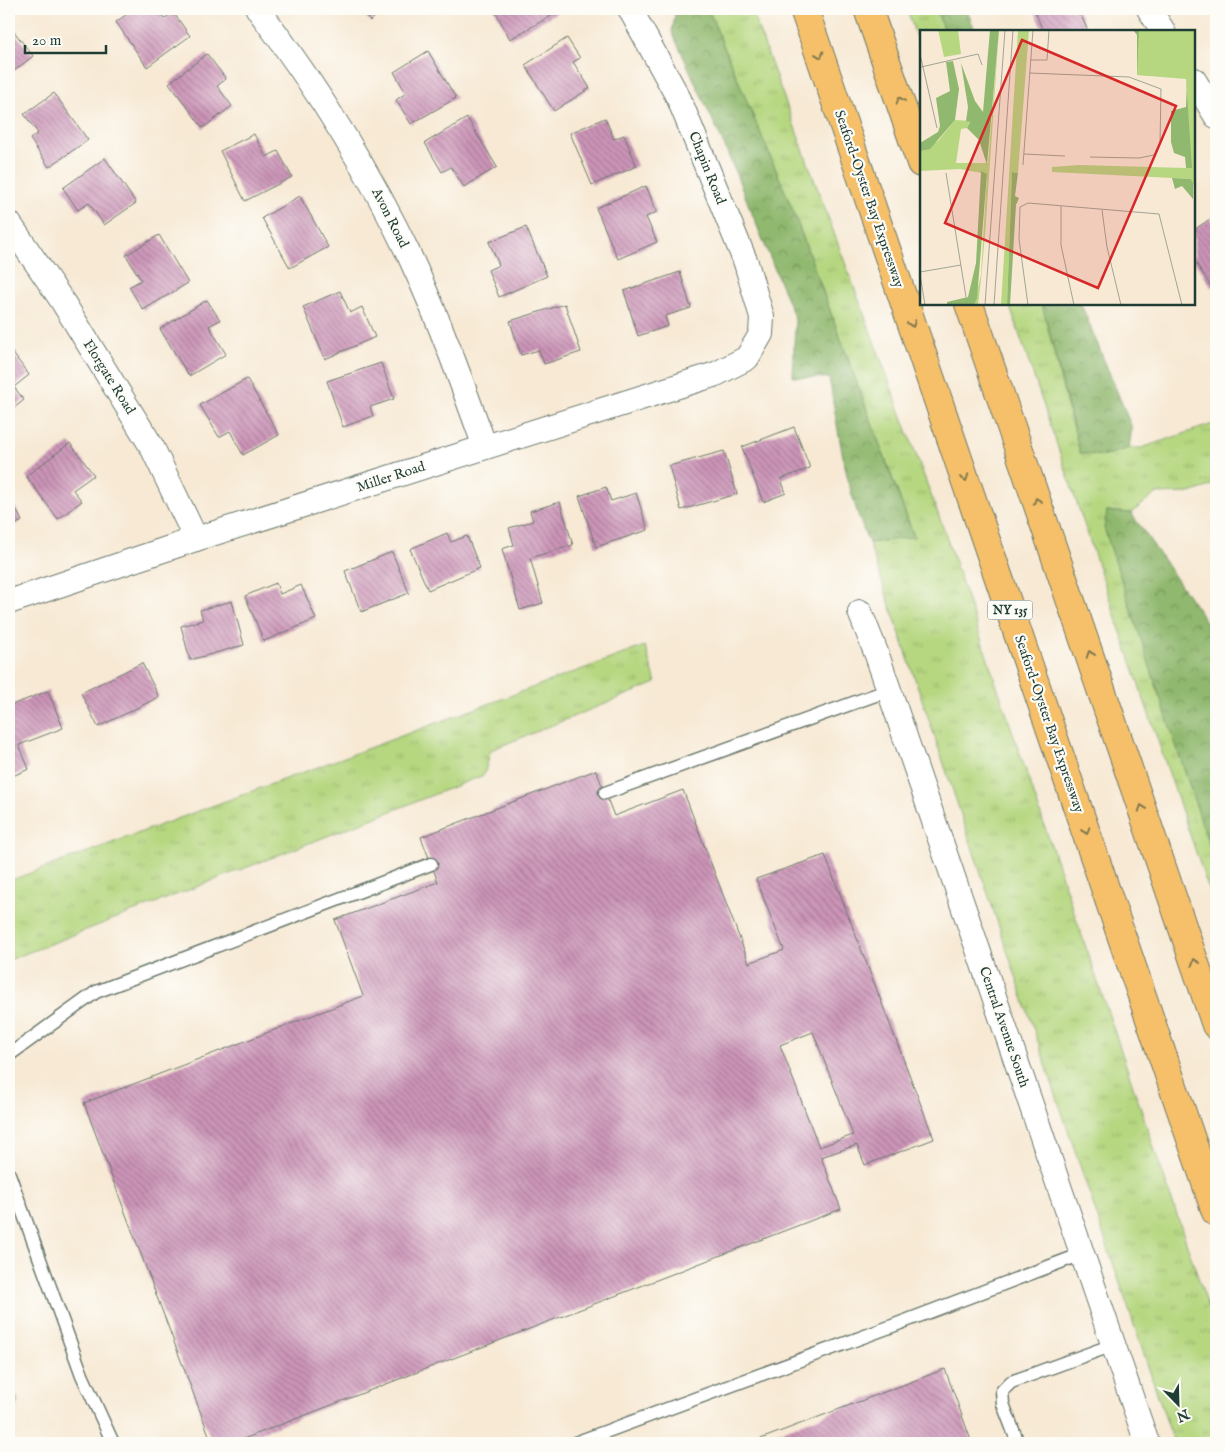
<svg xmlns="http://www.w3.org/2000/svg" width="1225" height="1452" viewBox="0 0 1225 1452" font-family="'IM FELL English',serif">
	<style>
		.grass { fill: url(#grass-tufts); stroke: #6a8a5a }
		.forest { fill: url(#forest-crowns); stroke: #587a51 }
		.building { fill: url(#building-back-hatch); fill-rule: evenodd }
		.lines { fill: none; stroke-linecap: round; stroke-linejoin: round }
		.service-casing { stroke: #6b796c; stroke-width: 15 }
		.minor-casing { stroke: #6b796c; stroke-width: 26 }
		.motorway-casing { stroke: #6b796c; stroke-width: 30 }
		.service { stroke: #fff; stroke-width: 12 }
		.minor { stroke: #fff; stroke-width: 24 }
		.motorway { stroke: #f6c06b; stroke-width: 28 }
		.oneway { stroke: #80784d }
		.labels { text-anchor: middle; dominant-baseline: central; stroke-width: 4.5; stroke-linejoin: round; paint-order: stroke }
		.shield { fill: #fdfcf7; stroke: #62766e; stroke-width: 1 }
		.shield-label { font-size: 12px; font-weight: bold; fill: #1f3d34 }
		.street-label { font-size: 14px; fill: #1f3d34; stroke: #fdfcf7 }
		.inset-road { fill: none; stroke: #a1a494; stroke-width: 1 }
		.view { fill: #d62828; fill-opacity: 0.15; stroke: #d62828; stroke-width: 2.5 }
		.inset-edge { fill: none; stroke: #1f3d34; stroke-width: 2.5 }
	</style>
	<defs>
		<pattern id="grass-tufts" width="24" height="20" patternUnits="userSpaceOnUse" patternTransform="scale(1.25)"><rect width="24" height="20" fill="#b6d780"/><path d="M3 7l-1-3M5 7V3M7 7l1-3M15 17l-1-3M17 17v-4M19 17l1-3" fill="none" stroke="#9cb96f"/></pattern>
		<pattern id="forest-crowns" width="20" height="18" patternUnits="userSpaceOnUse" patternTransform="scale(1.25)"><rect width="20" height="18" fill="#90b86e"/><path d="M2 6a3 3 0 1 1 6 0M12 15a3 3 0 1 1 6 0" fill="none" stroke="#75975b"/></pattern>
		<pattern id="building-back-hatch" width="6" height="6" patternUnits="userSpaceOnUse" patternTransform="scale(1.25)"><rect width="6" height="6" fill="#cc94b8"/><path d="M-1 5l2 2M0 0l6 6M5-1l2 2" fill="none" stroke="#a57a96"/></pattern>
	</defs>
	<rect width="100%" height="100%" fill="#fdfcf7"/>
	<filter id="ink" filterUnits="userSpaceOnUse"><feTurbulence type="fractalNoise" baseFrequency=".02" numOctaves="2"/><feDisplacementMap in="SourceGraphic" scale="10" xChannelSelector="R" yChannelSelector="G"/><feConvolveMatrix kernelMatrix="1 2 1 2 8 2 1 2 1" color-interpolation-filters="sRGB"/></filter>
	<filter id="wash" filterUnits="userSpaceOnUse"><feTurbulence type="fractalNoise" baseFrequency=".0096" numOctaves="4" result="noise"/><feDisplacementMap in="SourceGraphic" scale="20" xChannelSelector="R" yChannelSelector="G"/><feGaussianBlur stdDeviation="1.12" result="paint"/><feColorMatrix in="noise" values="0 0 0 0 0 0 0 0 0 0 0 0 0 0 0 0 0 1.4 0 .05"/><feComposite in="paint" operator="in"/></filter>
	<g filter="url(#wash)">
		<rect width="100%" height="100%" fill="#f7e9d4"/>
		<g class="grass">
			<polygon points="708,9 751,9 944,530 1216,1330 1216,1443 1174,1443 869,543 914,536 792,208"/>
			<polygon points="907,9 936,9 944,31 921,31 921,52"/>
			<polygon points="1009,304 1042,304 1072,426 1103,456 1129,448 1141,448 1216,423 1216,484 1190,493 1156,494 1131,513 1107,511 1216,866 1216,911"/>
			<polygon points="645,646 656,683 491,750 484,775 9,960 9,881"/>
		</g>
		<g class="forest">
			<path d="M676,9H708L792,208L914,537L869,543C846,491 839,434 829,378L793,377L795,319L725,147L672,32Z"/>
			<polygon points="936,9 967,9 975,31 944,31"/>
			<polygon points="1042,304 1081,304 1132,428 1129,448 1103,456 1080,453"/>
			<polygon points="1107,511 1131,513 1216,636 1216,866 1104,528"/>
			<polygon points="9,1381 18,1401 9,1425"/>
		</g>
		<g id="blocks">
			<g class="building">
				<polygon points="134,9 157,9 164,19 173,12 190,36 147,67 116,22"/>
				<polygon points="359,9 385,9 370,21"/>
				<polygon points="494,9 556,9 558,12 510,39"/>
				<polygon points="1034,9 1078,9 1088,31 1043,31"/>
				<polygon points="9,25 33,56 9,75"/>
				<polygon points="567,38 580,58 573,62 590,88 554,111 525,65"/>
				<polygon points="428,51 456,98 411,124 396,100 406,93 394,72"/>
				<polygon points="207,54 226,79 217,86 232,106 203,128 169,83"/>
				<polygon points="54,93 88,140 49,167 30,139 38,133 24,114"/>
				<polygon points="467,118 497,167 464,187 451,167 442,172 425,143"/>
				<polygon points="605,118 614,139 624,135 637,166 592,185 570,133"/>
				<polygon points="254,134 266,157 278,151 292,177 245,201 220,151"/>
				<polygon points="105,158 136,203 104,225 89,203 78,210 63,188"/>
				<polygon points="646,186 657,212 646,217 657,242 618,259 596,208"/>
				<polygon points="300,196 328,247 290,268 262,218"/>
				<polygon points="1210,219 1216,228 1216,285 1212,288 1194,260 1194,230"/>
				<polygon points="526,227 547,276 499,297 488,270 499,265 489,242"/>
				<polygon points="159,235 188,283 143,310 129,287 141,280 126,255"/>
				<polygon points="680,272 691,308 665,316 668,326 638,336 624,291"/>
				<polygon points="340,291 350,313 362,307 375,337 325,359 303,307"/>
				<polygon points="207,300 220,320 209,326 226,354 189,376 160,329"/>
				<polygon points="565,304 581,352 544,364 539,350 521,355 510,321"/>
				<polygon points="9,348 29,375 14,387 24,400 9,412"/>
				<polygon points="381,363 394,399 370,407 373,416 343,427 327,381"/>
				<polygon points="247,379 279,435 243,455 230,431 219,437 200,405"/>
				<polygon points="794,427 810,468 781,479 786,493 763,502 742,447"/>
				<polygon points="70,443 94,475 73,490 82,501 58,519 26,476"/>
				<polygon points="724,451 737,494 681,510 669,466"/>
				<polygon points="606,487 611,501 636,493 648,530 596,547 579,496"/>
				<polygon points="9,495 22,521 9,528"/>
				<polygon points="560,502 573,545 530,558 543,603 520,610 502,549 514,545 509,528 533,521 530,511"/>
				<polygon points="447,533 451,542 467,536 480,568 428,590 410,549"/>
				<polygon points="392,552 409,593 361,612 345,571"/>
				<polygon points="276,583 280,594 301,585 316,619 264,641 245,596"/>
				<polygon points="232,601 244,645 190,660 181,626 203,620 200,610"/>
				<polygon points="142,663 159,697 98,727 81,693"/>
				<polygon points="48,691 63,728 19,745 29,769 10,777 9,706"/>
				<path d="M596,770L614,816L683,790L749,963L784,950L756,879L825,855L934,1139L865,1165L857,1145L821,1157L841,1209L233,1443H212L84,1103L363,996L335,920L438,882L421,837ZM813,1032L853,1135L819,1147L780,1045Z"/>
				<polygon points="945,1369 972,1443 750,1443"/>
			</g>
		</g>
	</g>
	<g filter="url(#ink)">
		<use href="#blocks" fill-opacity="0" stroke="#6b796c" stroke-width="1"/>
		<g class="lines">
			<g class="service-casing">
				<g id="service">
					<polyline points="605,793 889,690"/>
					<polyline points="9,1055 96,992 431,864"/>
					<polyline points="9,1174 82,1375 113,1443"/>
					<polyline points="575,1443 887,1328 1082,1254"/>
					<polyline points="1018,1443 1003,1404 1002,1391 1011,1382 1113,1345"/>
				</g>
			</g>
			<g class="minor-casing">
				<g id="minor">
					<path d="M258,9C316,87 368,168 410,257C439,319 462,383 485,447"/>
					<polyline points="1149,9 1163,31"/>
					<polyline points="1194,80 1216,116"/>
					<polyline points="9,223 61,299 152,447 196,539"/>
					<polyline points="9,602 196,539 716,374 747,358 761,334 762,317 746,263 679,99 630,9"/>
					<polyline points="860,612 877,655 1147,1443"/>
				</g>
			</g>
			<g class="motorway-casing">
				<g id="motorway">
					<polyline points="804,9 1216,1212"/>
					<polyline points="868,9 921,163"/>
					<polyline points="969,304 1216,1025"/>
				</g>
			</g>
			<use href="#service" class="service"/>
			<use href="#minor" class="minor"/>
			<use href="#motorway" class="motorway"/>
		</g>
		<defs><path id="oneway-chevron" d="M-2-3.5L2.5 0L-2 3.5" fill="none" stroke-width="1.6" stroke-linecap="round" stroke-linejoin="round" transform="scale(1.25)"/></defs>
		<g class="oneway">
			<use href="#oneway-chevron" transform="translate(820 55) rotate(71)"/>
			<use href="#oneway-chevron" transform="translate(900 100) rotate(-109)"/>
			<use href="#oneway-chevron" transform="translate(912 324) rotate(71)"/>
			<use href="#oneway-chevron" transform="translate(965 478) rotate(71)"/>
			<use href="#oneway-chevron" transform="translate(1037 501) rotate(-109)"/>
			<use href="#oneway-chevron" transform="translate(1090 654) rotate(-109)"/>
			<use href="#oneway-chevron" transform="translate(1142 808) rotate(-109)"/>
			<use href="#oneway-chevron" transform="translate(1086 831) rotate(71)"/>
			<use href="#oneway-chevron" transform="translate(1195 962) rotate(-109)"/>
		</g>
	</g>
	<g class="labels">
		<rect class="shield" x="987.5" y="600.5" width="45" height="19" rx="4"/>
		<g class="shield-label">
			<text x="1010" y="610">NY 135</text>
		</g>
		<g class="street-label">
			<text transform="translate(707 168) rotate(68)">Chapin Road</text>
			<text transform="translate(869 199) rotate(71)">Seaford-Oyster Bay Expressway</text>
			<text transform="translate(390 218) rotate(63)">Avon Road</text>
			<text transform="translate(109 377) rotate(58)">Florgate Road</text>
			<text transform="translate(391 477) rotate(-18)">Miller Road</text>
			<text transform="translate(1049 724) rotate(71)">Seaford-Oyster Bay Expressway</text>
			<text transform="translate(1004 1027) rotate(71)">Central Avenue South</text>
		</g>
	</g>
	<g transform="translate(920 30)">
		<rect width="275" height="275" fill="#f7e9d4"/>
		<path d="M18,0H38L41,24L24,27ZM79,0L65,205L61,249L58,275H54L61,245L67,144L40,139L0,141V120L18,111L35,90L50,91L47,98L41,99L36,133H68ZM98,0H109L98,143L92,142L87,275H81ZM159,135L266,138L273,149L132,142V137Z" fill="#b6d780"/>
		<path d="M70,0H79L67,135L59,110L47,98L50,92L46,91L48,77L41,33L55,71L63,82ZM213,0H275L273,169L262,156L255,159L252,148L273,149L266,138L265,127L254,123L251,112V81L266,77L267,49L265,46L217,45V5ZM33,31L39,59L35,90L10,119L0,121V113L18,102L20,96L16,68L30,61L26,32ZM61,141L67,144L57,268L54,275H27V272L48,267L56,233ZM92,142L98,143L95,166L99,168L96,175L90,275H87Z" fill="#90b86e"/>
		<path d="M219,0H275V158L266,138H272L266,49L217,45Z" fill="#b6d780"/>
		<path class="inset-road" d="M0,24L17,98M110,30H127L129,0M1,37L58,24L62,35M109,43L209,47L241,59L240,113L234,125L219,128L170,127M104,124L145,126M103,135L113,0M26,143L46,267M141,176V215L154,275M182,180L187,217L201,275M0,242L41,235M0,244L5,275M65,275L85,0M74,275L93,0M108,275L99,209L100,177L108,173L239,184L262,275"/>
		<path class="view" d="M102,10L256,76L178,258L25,193Z"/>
		<rect width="275" height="275" class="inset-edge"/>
	</g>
	<rect width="1225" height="1452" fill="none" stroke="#fdfcf7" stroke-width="30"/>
	<g transform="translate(1178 1404) rotate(157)" stroke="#fdfcf7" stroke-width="4" paint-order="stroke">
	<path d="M0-4L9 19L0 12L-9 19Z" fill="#1f3d34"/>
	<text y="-8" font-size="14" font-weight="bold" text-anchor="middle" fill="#1f3d34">N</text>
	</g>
	<path d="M25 45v8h81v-8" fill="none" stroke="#1f3d34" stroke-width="2.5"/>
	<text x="32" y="45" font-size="15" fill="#1f3d34" stroke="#fdfcf7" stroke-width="4" paint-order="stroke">20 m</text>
</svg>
